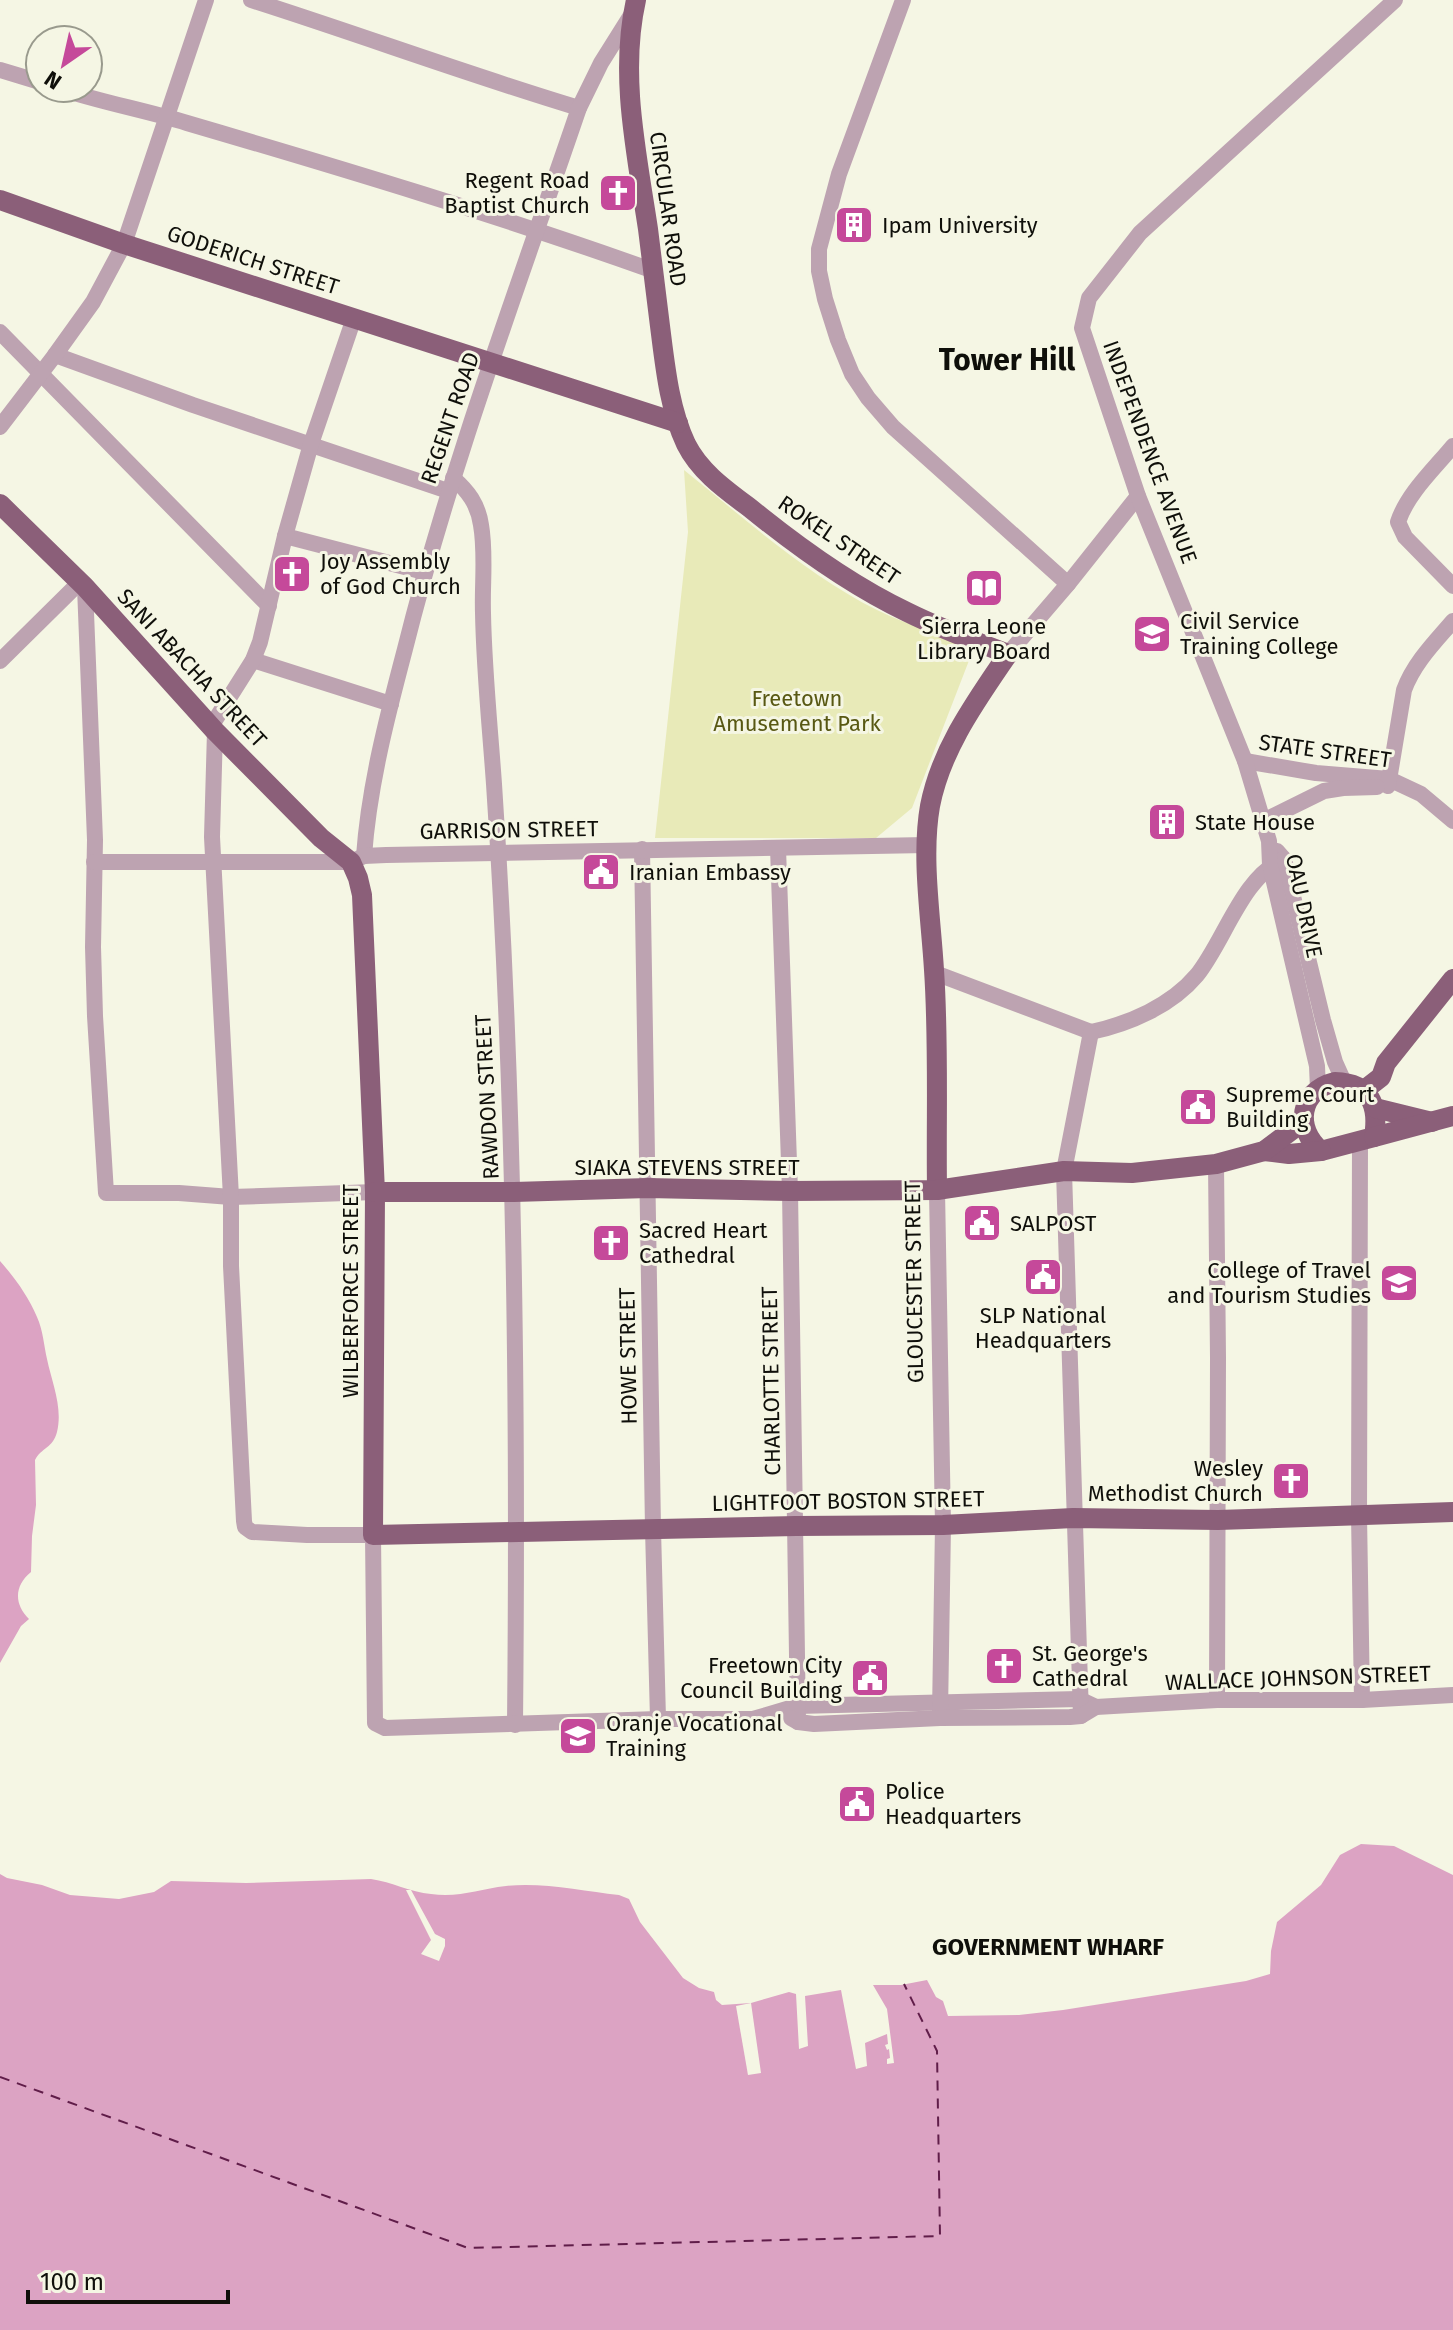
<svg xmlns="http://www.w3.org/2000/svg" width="1453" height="2330" viewBox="0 0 1453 2330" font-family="'Fira Sans',sans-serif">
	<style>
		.green { fill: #e8eab8 }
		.water { fill: #dca3c3 }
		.pier { fill: #f5f6e4 }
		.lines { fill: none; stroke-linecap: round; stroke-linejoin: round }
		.ferry { stroke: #601d49; stroke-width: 2; stroke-dasharray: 10 8; stroke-linecap: butt }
		.minor { stroke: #bda3b1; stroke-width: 16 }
		.major { stroke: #8b5f79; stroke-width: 20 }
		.labels { text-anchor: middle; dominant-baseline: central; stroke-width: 6; stroke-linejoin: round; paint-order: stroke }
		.poi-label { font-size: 22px; fill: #0f0f0a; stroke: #f5f6e4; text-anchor: start }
		.street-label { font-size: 22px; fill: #0f0f0a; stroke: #f5f6e4 }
		.park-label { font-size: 22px; fill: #585813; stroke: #f5f6e4 }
		.neighbourhood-label { font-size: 24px; font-weight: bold; fill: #0f0f0a; stroke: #f5f6e4 }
		.district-label { font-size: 30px; font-weight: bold; fill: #0f0f0a; stroke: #f5f6e4 }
	</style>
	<rect width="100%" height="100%" fill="#f5f6e4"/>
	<path class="green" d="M684,470C745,519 807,575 877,610C908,625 942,635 975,645L912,808L876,838H655L688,532Z"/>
	<g class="water">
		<path d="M0,1261C15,1278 28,1296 37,1317C43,1330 44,1346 47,1359C52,1383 63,1407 57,1432C53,1448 41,1448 35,1460L36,1505L32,1536L31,1572C14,1586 14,1604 29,1619L21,1626L0,1663Z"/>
		<path d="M1361,1844L1394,1846L1453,1875V2330H0V1874L7,1878L42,1885L70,1895L119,1899L154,1892L171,1881L246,1883L371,1879C392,1882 410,1892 431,1894C459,1898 479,1889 506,1886C542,1882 583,1891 619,1895L629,1899L640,1922L683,1978L699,1988L714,1992L716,2000L722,2005L751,2003L789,1992L796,1994L799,2049L808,2046L805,1996L841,1990L856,2069L867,2066L865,2043L887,2034L888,2044L885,2045L887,2050L889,2049L890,2058L887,2059V2064L894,2063L887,2009L873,1985H901L927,1980L936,1997L943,2001L948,2016L1019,2015L1063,2010L1246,1981L1270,1974L1271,1951L1277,1922L1321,1885L1340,1855Z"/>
	</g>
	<g class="pier">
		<polygon points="406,1890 411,1890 435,1934 445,1939 445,1946 439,1961 421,1954 431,1940"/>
		<polygon points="751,2003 761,2073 748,2075 736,2006"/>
	</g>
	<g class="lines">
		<polyline class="ferry" points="0,2077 468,2248 940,2236 937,2051 904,1984"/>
		<g class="minor">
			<path d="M251,0C361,35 469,75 579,108"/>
			<polyline points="903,0 839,174 819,249 819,271 825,299 838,340 852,374 868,398 893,427 1068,584"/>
			<polyline points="0,70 40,82"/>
			<path d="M58,88C100,102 144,110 187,123C344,169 500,216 654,271"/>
			<polyline points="0,332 269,606"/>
			<polyline points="55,355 193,405 448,491"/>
			<polyline points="0,427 55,355 93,302 124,244 206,0"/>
			<path d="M1453,446C1434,469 1407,494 1398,522L1405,537L1453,586"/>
			<path d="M453,478C468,491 478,504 481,525C486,553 482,584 483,613C484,670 490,727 494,784C515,1097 518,1411 515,1725"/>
			<polyline points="285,536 424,572"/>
			<polyline points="85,587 95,840 93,947 95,1016 106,1193 179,1193 231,1197 375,1192"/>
			<polyline points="1008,654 1068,584 1138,496"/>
			<polyline points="253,660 391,704"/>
			<polyline points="0,661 80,582"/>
			<polyline points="212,725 253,660 260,642 285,536 311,444 354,318"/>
			<polyline points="215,731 212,837 231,1197 231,1266 244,1521 245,1527 252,1532 307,1535 373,1535 375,1723 385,1728 658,1719 753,1719 797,1706 1079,1699 1096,1707"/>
			<polyline points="1245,761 1316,773 1389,779 1421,794 1453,821"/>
			<path d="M1388,786L1404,690C1414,663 1434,643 1453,621"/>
			<polyline points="1263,821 1324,791 1343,788 1377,787"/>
			<polyline points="778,848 790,1191 798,1722"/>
			<polyline points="642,849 653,1529 658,1719"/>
			<polyline points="1277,851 1284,859 1323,1020 1335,1062 1344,1082"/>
			<path d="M364,856C369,786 387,717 405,649C451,465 518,287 579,108L601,63L633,12"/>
			<polyline points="94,862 351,862 364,856 386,855 927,845"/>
			<polyline points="935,973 1091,1032"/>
			<path d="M1091,1032C1129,1024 1171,1006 1197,975C1225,940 1242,877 1284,859"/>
			<polyline points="1318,1089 1317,1066 1270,865 1269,841 1245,761 1138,496 1082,328 1089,298 1140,233 1395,0"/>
			<polyline points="1360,1142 1359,1515 1362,1700"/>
			<polyline points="1216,1164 1218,1357 1217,1700"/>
			<polyline points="937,1190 943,1525 940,1713"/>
			<polyline points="1081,1716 1064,1171 1091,1032"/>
			<polyline points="791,1718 798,1722 814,1724 940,1718 1070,1717 1081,1716 1096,1707 1217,1700 1362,1700 1453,1695"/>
		</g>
		<g class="major">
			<path d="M636,0C619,75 637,155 648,229C652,262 656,294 660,326C665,365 669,408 686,444C700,472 726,490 750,508C798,547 850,585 907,612C939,628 974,641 1008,654C976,701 941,749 930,806C921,857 931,918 934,970C939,1043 936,1117 937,1190"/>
			<polyline points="0,200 124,244 678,423"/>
			<polyline points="0,504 85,587 215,731 321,838 351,862 358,878 362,895 375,1192 373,1535 796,1526 943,1525 1073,1518 1218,1520 1453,1512"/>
			<path d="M1335,1082C1371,1083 1379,1106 1374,1137L1321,1151C1294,1128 1299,1091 1335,1082Z"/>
			<polyline points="1363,1091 1381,1077 1386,1063 1453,979"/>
			<polyline points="1375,1108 1432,1122"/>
			<polyline points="1374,1137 1453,1116"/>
			<polyline points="1264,1151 1289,1154 1321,1151"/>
			<polyline points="375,1192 514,1192 648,1188 790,1191 937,1190 1064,1171 1132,1173 1216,1164 1264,1151 1304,1121"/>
		</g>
	</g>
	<defs>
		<g id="church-square" transform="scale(2)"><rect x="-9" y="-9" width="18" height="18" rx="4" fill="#c5499a" stroke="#f5f6e4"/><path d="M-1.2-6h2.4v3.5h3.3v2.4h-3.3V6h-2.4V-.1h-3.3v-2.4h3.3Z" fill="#fff"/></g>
		<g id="building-square" transform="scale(2)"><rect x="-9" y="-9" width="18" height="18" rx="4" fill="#c5499a" stroke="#f5f6e4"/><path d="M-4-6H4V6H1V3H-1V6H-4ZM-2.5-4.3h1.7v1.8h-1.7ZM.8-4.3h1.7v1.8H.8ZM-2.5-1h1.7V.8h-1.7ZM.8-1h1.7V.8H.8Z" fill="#fff"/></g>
		<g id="library-square" transform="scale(2)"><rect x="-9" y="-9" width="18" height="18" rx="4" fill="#c5499a" stroke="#f5f6e4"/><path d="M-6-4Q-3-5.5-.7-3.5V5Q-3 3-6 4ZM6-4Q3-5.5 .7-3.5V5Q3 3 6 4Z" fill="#fff"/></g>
		<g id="university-square" transform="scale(2)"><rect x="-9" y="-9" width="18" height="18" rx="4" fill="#c5499a" stroke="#f5f6e4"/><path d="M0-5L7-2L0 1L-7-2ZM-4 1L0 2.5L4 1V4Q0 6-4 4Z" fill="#fff"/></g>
		<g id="civic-square" transform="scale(2)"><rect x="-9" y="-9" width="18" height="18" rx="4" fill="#c5499a" stroke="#f5f6e4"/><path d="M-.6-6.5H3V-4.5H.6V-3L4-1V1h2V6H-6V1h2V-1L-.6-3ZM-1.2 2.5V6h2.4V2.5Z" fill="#fff"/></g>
	</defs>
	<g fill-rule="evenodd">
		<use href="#church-square" x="618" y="193"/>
		<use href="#building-square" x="854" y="225"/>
		<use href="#church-square" x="292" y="574"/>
		<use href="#library-square" x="984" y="588"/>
		<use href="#university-square" x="1152" y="634"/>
		<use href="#building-square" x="1167" y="822"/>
		<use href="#civic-square" x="601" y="872"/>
		<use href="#civic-square" x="1198" y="1107"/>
		<use href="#civic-square" x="982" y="1223"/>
		<use href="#church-square" x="611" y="1243"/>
		<use href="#civic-square" x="1043" y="1277"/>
		<use href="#university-square" x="1399" y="1283"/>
		<use href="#church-square" x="1291" y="1481"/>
		<use href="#church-square" x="1004" y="1666"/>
		<use href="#civic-square" x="870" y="1678"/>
		<use href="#university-square" x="578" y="1736"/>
		<use href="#civic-square" x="857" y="1804"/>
	</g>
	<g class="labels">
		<g class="poi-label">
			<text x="590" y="180" text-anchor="end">Regent Road<tspan x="590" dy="25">Baptist Church</tspan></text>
			<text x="882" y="225">Ipam University</text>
			<text x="320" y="561">Joy Assembly<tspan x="320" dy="25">of God Church</tspan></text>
			<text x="1180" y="621">Civil Service<tspan x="1180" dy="25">Training College</tspan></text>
			<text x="984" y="626" text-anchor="middle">Sierra Leone<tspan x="984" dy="25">Library Board</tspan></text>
			<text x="1195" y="822">State House</text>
			<text x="629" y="872">Iranian Embassy</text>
			<text x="1226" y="1094">Supreme Court<tspan x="1226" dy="25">Building</tspan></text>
			<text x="1010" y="1223">SALPOST</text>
			<text x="639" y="1230">Sacred Heart<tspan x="639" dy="25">Cathedral</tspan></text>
			<text x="1371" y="1270" text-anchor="end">College of Travel<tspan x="1371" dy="25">and Tourism Studies</tspan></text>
			<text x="1043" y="1315" text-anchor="middle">SLP National<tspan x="1043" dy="25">Headquarters</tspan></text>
			<text x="1263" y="1468" text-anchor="end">Wesley<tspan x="1263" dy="25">Methodist Church</tspan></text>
			<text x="1032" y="1653">St. George's<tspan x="1032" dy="25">Cathedral</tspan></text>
			<text x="842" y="1665" text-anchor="end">Freetown City<tspan x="842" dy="25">Council Building</tspan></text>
			<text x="606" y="1723">Oranje Vocational<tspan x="606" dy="25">Training</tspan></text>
			<text x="885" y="1791">Police<tspan x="885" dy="25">Headquarters</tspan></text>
		</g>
		<g class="street-label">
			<text transform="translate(668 209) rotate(82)">CIRCULAR ROAD</text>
			<text transform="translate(253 260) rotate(18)">GODERICH STREET</text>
			<text transform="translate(450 418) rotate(-71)">REGENT ROAD</text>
			<text transform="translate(1150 452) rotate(70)">INDEPENDENCE AVENUE</text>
			<text transform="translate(839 540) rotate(34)">ROKEL STREET</text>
			<text transform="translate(192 668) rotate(47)">SANI ABACHA STREET</text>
			<text transform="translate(1325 751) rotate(8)">STATE STREET</text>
			<text transform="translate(509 830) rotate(-1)">GARRISON STREET</text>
			<text transform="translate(1304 906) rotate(78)">OAU DRIVE</text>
			<text transform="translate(487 1097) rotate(-93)">RAWDON STREET</text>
			<text x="687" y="1167">SIAKA STEVENS STREET</text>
			<text transform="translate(914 1282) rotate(-91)">GLOUCESTER STREET</text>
			<text transform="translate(350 1291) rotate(-90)">WILBERFORCE STREET</text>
			<text transform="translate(628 1356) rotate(-91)">HOWE STREET</text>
			<text transform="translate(771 1381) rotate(-91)">CHARLOTTE STREET</text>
			<text transform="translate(848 1501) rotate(-1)">LIGHTFOOT BOSTON STREET</text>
			<text transform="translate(1298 1678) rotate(-2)">WALLACE JOHNSON STREET</text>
		</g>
		<g class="park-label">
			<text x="797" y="698">Freetown<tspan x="797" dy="25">Amusement Park</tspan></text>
		</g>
		<g class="neighbourhood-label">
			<text x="1048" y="1947">GOVERNMENT WHARF</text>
		</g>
		<g class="district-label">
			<text x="1007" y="360">Tower Hill</text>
		</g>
	</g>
	<g transform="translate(64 64) rotate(214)"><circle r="38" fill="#f5f6e4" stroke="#999a8d" stroke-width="2"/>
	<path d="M0-6L14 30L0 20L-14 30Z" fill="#c5499a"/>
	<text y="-12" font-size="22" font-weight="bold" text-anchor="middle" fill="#0f0f0a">N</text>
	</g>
	<path d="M28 2290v12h200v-12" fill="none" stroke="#0f0f0a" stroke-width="4"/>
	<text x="40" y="2290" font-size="24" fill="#0f0f0a" stroke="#f5f6e4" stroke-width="6" paint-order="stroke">100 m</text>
</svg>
